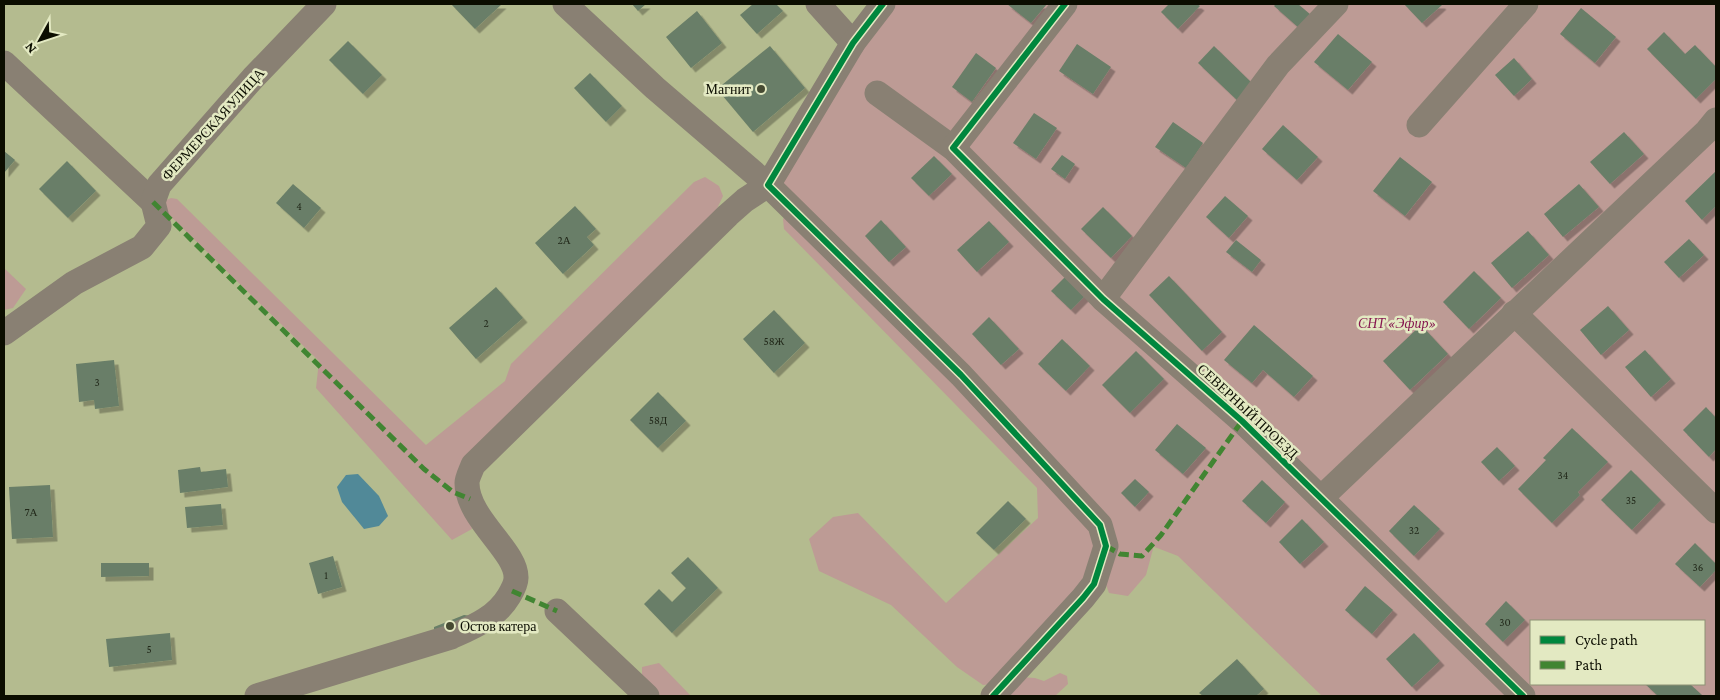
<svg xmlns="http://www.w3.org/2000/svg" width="1720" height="700" viewBox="0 0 1720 700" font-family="'Crimson Pro',serif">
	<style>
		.green { fill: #bd9b95; fill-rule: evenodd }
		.water { fill: #518998 }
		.building { fill: #697e67; filter: url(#shadow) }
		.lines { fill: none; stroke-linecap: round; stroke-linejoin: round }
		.minor { stroke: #898073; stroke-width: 25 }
		.quiet { stroke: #418532; stroke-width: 5; stroke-dasharray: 10 5; stroke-linecap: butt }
		.cycleway-casing { stroke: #e3e9c2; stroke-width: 9 }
		.cycleway { stroke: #00873e; stroke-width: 6 }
		.poi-dot { fill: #464a32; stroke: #e3e9c2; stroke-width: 2 }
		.labels { text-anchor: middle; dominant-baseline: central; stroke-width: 5; stroke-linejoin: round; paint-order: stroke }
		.number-label { font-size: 11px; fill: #22291a }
		.poi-label { font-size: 14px; fill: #0b0d00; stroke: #e3e9c2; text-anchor: end }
		.street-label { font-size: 14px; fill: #0b0d00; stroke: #e3e9c2 }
		.park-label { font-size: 14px; font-style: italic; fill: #861850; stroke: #e3e9c2 }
	</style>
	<defs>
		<filter id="shadow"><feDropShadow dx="4.5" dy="4.5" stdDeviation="0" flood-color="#0004"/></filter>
	</defs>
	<rect width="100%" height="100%" fill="#b4bb8f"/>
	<g class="green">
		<path d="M888,4H1716V696H1322L1178,556L1152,546L1153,549L1146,575L1128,596L1109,593L1102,574L1112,534L768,185ZM1531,621H1704V684H1531Z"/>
		<polygon points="705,177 719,186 723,196 716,211 458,474 472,529 452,540 316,388 319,361 166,212 164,201 171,198 177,199 426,445 505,381 511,364 694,182"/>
		<polygon points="788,213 1098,532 1087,586 1002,683 983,685 957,667 891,605 819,571 809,539 833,517 858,513 946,603 1038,518 1037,488 784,229 783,219"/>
		<polygon points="4,268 26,289 13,308 4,310"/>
		<polygon points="659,663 691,696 655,696 642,685 642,667"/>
		<polygon points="1060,673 1067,676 1068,684 1055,696 1009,696 1020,677 1035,678 1044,681"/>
	</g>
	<polygon class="water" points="358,474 379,496 388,516 379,526 364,529 342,502 337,487 346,475"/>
	<g class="building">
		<polygon points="451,4 502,4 475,29"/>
		<polygon points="632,4 646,4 638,11"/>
		<polygon points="753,4 776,4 783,11 757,34 740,15"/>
		<polygon points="1007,4 1047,4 1031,23"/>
		<polygon points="1169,4 1197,4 1200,6 1178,29 1161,12"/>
		<polygon points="1276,4 1298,4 1311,15 1299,28 1274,6"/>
		<polygon points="1404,4 1440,4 1442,5 1422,23"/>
		<polygon points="1581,8 1616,37 1595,63 1560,34"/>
		<polygon points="697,11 722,43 691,68 666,37"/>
		<polygon points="1664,32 1685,54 1695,45 1716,67 1716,79 1696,99 1647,49"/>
		<polygon points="1338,34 1372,62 1348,90 1314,62"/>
		<polygon points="348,41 382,75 363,94 329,60"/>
		<polygon points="1077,44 1111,67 1093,94 1059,71"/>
		<polygon points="770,46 805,88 753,132 717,89"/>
		<polygon points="1214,46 1255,86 1239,102 1198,63"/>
		<polygon points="976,53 996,68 972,102 952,87"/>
		<polygon points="1514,58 1532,79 1514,96 1495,75"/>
		<polygon points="590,73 622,106 606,122 574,88"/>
		<polygon points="1034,113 1057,128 1036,159 1013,143"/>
		<polygon points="1173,122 1203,143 1186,168 1155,147"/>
		<polygon points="1283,125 1318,157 1297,180 1262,149"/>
		<polygon points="1624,132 1644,154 1610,184 1590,162"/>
		<polygon points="4,151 15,160 4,173"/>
		<polygon points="1062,155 1075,164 1065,179 1051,169"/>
		<polygon points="934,156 952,174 929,196 911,178"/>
		<polygon points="1400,157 1432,182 1405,216 1373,191"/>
		<polygon points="67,161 96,191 68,218 39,189"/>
		<polygon points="1716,171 1716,206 1702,220 1685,201"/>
		<polygon points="293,184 321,208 304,228 276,203"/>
		<polygon points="1579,184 1599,207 1563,237 1544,214"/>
		<polygon points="1225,196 1248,216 1229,238 1206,217"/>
		<polygon points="575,206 596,229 587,237 594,245 563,274 535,243"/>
		<polygon points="1103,207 1132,236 1111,258 1081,229"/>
		<polygon points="881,220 906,247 889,262 865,236"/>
		<polygon points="989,221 1009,242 977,272 957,250"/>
		<polygon points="1528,231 1549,255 1512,288 1491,263"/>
		<polygon points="1689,239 1704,255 1679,278 1664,262"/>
		<polygon points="1236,240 1261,260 1252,272 1226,252"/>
		<polygon points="1474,271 1501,298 1469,329 1443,302"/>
		<polygon points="1169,276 1222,332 1202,351 1149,295"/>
		<polygon points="1065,277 1085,296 1071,310 1051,291"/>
		<polygon points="496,287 523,318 476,359 449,328"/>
		<polygon points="1608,306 1629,330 1601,355 1580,330"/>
		<polygon points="774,310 805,343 774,373 743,339"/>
		<polygon points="989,317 1019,349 1001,365 972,334"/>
		<polygon points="1254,325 1313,376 1294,397 1263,370 1252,383 1224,360"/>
		<polygon points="1421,325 1448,354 1410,390 1383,361"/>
		<polygon points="1062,339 1090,366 1066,391 1038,364"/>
		<polygon points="1645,350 1671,379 1651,397 1625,367"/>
		<polygon points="1136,351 1164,379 1130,413 1102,385"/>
		<polygon points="114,360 119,406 95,409 94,400 79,402 76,364"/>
		<polygon points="658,392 686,421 658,448 630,420"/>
		<polygon points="1706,407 1716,418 1716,449 1709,457 1683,430"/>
		<polygon points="1177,424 1206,448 1183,474 1155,450"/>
		<polygon points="1572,428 1608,462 1578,492 1580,495 1552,523 1518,489 1546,460 1543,458"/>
		<polygon points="1497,447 1515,466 1499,481 1481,462"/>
		<polygon points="200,467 201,472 226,469 228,487 180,493 178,470"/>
		<polygon points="1631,470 1661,500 1632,530 1601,500"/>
		<polygon points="1135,479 1149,492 1135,507 1121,493"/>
		<polygon points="1262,480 1285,502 1266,523 1242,501"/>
		<polygon points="50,485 53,537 12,539 9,487"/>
		<polygon points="1008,501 1026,519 994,550 976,533"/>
		<polygon points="221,504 223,525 187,528 185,507"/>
		<polygon points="1414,505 1440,529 1414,556 1389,531"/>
		<polygon points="1302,519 1324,542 1300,564 1279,542"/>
		<polygon points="1695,543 1716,564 1716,570 1700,587 1675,564"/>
		<polygon points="333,556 342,587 318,594 309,563"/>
		<polygon points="688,557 718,588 672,633 644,604 659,589 672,602 686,588 671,573"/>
		<polygon points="101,563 149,563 149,576 101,577"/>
		<polygon points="1365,586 1393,610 1372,634 1345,610"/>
		<polygon points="1506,601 1525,620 1503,642 1485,624"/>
		<polygon points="464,615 471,616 472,618 434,630 434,627"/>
		<polygon points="170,633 172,660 109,667 106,639"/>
		<polygon points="1414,633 1440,661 1412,687 1386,659"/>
		<polygon points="1237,659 1264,689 1256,696 1203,696 1199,693"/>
		<polygon points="1645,684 1690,684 1703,696 1658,696"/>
	</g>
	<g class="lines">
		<g class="minor">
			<polyline points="818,4 853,43"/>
			<polyline points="883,4 853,43 768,185 961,375 1100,525 1106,546 1094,584 1083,598 993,696"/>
			<polyline points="4,63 153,202"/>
			<polyline points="877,93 953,148 1103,299 1242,421 1523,696"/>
			<polyline points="1419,125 1526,4"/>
			<polyline points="953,148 1065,4"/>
			<polyline points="1103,299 1278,65 1336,4"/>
			<polyline points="1514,313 1716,511"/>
			<polyline points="4,333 74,283 142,247 159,226 153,202 159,185 253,78 324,4"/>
			<polyline points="1321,498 1707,131 1716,120"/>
			<polyline points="557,611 647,696"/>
			<path d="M257,696L451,637C473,627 496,618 509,596C512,591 516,583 516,578C517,551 467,519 467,483C467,478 471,471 473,465L728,215L745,200L768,185L655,88L565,4"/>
		</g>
		<g class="quiet">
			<polyline points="153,202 424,469 453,492 470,499"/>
			<polyline points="1106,546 1120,554 1142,556 1161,535 1242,421"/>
			<polyline points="512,591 557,611"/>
		</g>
		<g class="cycleway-casing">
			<g id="cycleway">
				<polyline points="883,4 853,43 768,185 961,375 1100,525 1106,546 1094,584 1083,598 993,696"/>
				<polyline points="1065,4 953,148 1103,299 1242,421 1523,696"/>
			</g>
		</g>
		<use href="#cycleway" class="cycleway"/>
	</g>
	<g class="poi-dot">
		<circle cx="761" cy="89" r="5"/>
		<circle cx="450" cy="626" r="5"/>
	</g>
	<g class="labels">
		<g class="number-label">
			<text x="299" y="206">4</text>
			<text x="564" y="240">2А</text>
			<text x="486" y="323">2</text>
			<text x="774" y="341">58Ж</text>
			<text x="97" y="382">3</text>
			<text x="658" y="420">58Д</text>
			<text x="1563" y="475">34</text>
			<text x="1631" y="500">35</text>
			<text x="31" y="512">7А</text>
			<text x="1414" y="530">32</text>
			<text x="1698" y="567">36</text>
			<text x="326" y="575">1</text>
			<text x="1505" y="622">30</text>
			<text x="149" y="649">5</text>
		</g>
		<g class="poi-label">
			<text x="751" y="89">Магнит</text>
			<text x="460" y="626" text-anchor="start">Остов катера</text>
		</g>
		<g class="street-label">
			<text transform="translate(213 124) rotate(-48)">ФЕРМЕРСКАЯ УЛИЦА</text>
			<text transform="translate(1248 411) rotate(43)">СЕВЕРНЫЙ ПРОЕЗД</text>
		</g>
		<g class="park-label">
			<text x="1397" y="323">СНТ «Эфир»</text>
		</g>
	</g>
	<rect width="1720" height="700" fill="none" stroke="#0b0d00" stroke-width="10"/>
	<rect x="1530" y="620" width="175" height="65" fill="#e3e9c2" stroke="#8d9174"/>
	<rect x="1540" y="636" width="25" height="8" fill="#00873e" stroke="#8d9174"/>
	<text x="1575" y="645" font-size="15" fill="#0b0d00">Cycle path</text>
	<rect x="1540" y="661" width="25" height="8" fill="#418532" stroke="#8d9174"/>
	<text x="1575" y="670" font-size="15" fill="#0b0d00">Path</text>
	<g transform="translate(40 40) rotate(230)" stroke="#e3e9c2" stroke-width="4" paint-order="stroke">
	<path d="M0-4L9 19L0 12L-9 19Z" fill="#0b0d00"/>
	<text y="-8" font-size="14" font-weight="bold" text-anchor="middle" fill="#0b0d00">N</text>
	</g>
</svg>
